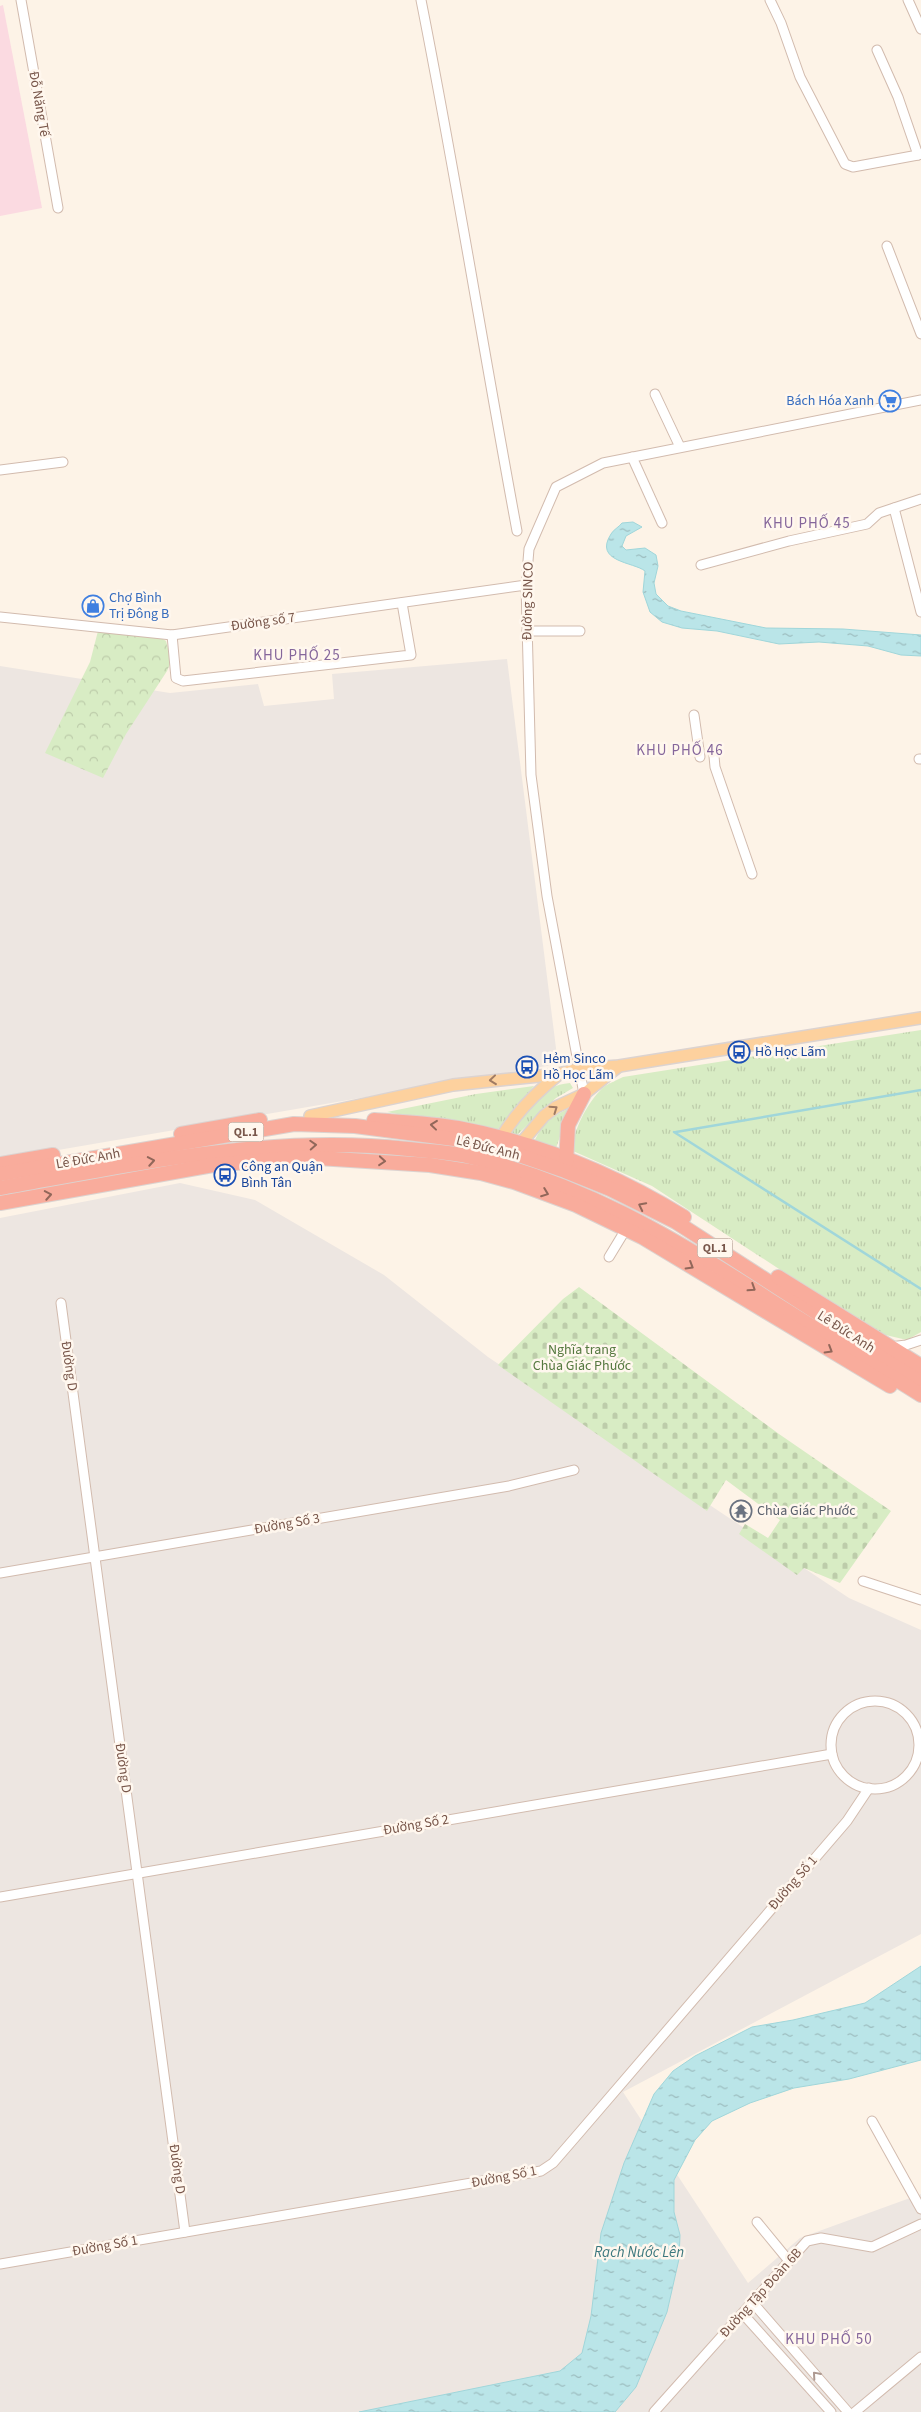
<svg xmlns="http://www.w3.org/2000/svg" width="921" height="2412" viewBox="0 0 921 2412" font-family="'Source Sans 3',sans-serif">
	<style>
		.industrial { fill: #ede6e1 }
		.medical { fill: #fbdae1 }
		.grass { fill: url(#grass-tufts) }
		.forest { fill: url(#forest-crowns) }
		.cemetery { fill: url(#cemetery-stones) }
		.water { fill: url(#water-ripples); stroke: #a0d6da }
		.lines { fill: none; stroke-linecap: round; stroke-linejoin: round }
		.stream { stroke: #a0d6da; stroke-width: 2.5 }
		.minor-casing { stroke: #d2bbae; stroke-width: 11 }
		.major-casing { stroke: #dcd3d0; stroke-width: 14 }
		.highway-casing { stroke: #dcd3d0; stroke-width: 16 }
		.minor { stroke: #fff; stroke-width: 9 }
		.major { stroke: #fdd19e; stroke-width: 11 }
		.highway { stroke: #f9ac9c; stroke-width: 14 }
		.oneway { stroke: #a07b63 }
		.oneway2 { stroke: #92675a }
		.oneway3 { stroke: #ae9a92 }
		.labels { text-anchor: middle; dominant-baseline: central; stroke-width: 5; stroke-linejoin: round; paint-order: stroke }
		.shield { fill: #fff7ee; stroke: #a0867b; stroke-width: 1 }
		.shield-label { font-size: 12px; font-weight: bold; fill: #78564a }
		.street-label { font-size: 14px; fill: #78564a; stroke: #fff7ee }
		.shop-label { font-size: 14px; fill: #366cbe; stroke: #fff7ee; text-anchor: end }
		.transit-label { font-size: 14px; fill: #164399; stroke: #fff7ee; text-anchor: start }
		.park-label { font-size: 14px; fill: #54783e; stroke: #fff7ee }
		.worship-label { font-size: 14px; fill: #5b616d; stroke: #fff7ee; text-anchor: start }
		.neighbourhood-label { font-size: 15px; letter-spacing: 1px; fill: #85669b; stroke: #fff7ee }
		.water-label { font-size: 15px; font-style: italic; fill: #3c787e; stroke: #fff7ee }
	</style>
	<defs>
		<pattern id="grass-tufts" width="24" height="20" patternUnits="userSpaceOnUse" patternTransform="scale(1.25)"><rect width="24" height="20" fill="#d8ecc4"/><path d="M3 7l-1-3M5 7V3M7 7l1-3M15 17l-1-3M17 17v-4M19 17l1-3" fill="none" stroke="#bdccaa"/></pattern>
		<pattern id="forest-crowns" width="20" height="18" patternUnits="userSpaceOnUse" patternTransform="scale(1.25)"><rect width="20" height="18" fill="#d8ecc4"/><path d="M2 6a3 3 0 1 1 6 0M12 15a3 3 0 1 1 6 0" fill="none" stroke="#bdccaa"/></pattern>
		<pattern id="cemetery-stones" width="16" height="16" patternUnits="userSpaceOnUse" patternTransform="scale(1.25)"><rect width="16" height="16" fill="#d8ecc4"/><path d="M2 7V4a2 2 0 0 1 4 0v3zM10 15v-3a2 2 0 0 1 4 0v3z" fill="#bdccaa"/></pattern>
		<pattern id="water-ripples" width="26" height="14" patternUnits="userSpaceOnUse" patternTransform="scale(1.25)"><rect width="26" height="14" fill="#bae5e8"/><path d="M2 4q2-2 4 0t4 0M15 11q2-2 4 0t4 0" fill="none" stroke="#9cbcbe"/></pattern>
	</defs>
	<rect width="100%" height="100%" fill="#fdf3e7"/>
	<g class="industrial">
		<polygon points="507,659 558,1064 0,1160 0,666 170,693 258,684 264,706 334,699 332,674"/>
		<polygon points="180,1183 255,1200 384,1275 488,1357 849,1598 921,1630 921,1934 623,2092 748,2283 800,2238 921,2194 921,2412 0,2412 0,1218"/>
	</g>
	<polygon class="medical" points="3,5 42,208 0,216 0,6"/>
	<g class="grass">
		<path d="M921,1030V1332L907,1340L877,1333L652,1186L573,1151C571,1132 590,1098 605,1086C610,1083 617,1080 623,1077Z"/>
		<path d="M570,1083L573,1088L556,1098L517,1135L511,1133C526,1110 540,1085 570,1083Z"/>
		<polygon points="534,1086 495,1133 387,1112 476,1094"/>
		<path d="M570,1108L556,1148L534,1142C542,1124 552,1116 570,1108Z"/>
	</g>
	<polygon class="forest" points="98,631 161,638 166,641 170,656 170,664 167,671 126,734 103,778 45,753 90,662"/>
	<polygon class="cemetery" points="579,1287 779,1434 891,1511 840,1583 804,1568 797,1575 739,1534 745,1524 768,1538 780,1520 726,1480 707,1511 498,1365 563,1299"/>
	<g class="water">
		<path d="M633,522L642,527L626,536L622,546L626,550L645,548L656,555L658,566L654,583L656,594L668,606L681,611L766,628L843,629L921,635V656L901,655L868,646L819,642L779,644L717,631L682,628L662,622L650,612L643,592L645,571C634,562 593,562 611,534C613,530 619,527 622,523Z"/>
		<polygon points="921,1966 921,2060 849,2079 794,2088 750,2103 712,2121 695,2140 674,2180 674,2212 680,2235 679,2259 667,2312 636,2387 615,2412 359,2412 560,2371 582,2353 591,2316 601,2233 624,2163 654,2094 673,2071 695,2056 752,2027 793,2020 865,2003"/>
	</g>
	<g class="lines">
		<g class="stream">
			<polyline points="674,1132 921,1289"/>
			<polyline points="676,1132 921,1090"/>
		</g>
		<g class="minor-casing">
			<g id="minor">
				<polyline points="21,0 58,208"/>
				<path d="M421,0C456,176 484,354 517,531"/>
				<polyline points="770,0 781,23 800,77 845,164 853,167 918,155"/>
				<polyline points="908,0 921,29"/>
				<polyline points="877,50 898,97 918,155 921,154"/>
				<polyline points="887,246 921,334"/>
				<polyline points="655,394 680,447"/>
				<polyline points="632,457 662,523"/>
				<polyline points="0,470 63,462"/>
				<polyline points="894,508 921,612"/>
				<polyline points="701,565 789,541 867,524 879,513 921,499"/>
				<polyline points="0,617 172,635 526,585"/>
				<polyline points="527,631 580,631"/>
				<polyline points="172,635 176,678 183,681 411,655 402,603"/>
				<polyline points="694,715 700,757"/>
				<polyline points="714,756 715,767 752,874"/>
				<polyline points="919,759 921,759"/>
				<polyline points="584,1094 547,896 531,775 526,585 529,549 556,487 603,463 921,400"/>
				<polyline points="609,1257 626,1229"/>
				<polyline points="61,1303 185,2232"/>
				<polyline points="890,1347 906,1345 921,1340"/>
				<polyline points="0,1573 509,1486 574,1470"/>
				<polyline points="863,1581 921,1600"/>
				<circle cx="875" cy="1745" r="44"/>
				<polyline points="0,1897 832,1754"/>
				<polyline points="872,2121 921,2209"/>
				<polyline points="757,2222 789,2261"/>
				<polyline points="0,2264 541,2171 553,2163 579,2133 847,1821 869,1788"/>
				<polyline points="753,2303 848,2412"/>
				<polyline points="743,2314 831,2412"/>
				<polyline points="654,2412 807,2241 821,2238 872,2247 921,2224"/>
				<polyline points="855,2412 921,2357"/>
			</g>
		</g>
		<g class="major-casing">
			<g id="major">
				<polyline points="310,1116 453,1085 559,1074 577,1069 619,1066 921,1018"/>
				<polyline points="516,1149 544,1116 556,1107 584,1094 619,1066"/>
				<path d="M483,1169C505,1127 522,1104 559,1074"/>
			</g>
		</g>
		<g class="highway-casing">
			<g id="highway">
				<path d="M374,1120C402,1122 431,1123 458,1128C538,1143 614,1174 684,1217"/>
				<polyline points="181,1134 260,1120"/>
				<polyline points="0,1164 53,1155"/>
				<polyline points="566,1164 568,1125 584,1094"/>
				<polyline points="0,1174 294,1124 355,1126 454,1139 513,1153 565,1171 610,1189 676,1222 921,1380"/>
				<path d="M0,1188C135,1164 271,1134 408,1149C426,1151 445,1152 462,1155C577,1180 673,1237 770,1300C820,1332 871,1363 921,1395"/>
				<polyline points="0,1203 213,1165 302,1157 430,1165 481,1173 514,1182 576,1205 642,1237 890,1386"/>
				<polyline points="778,1277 921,1366"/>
			</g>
		</g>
		<use href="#minor" class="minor"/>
		<use href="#major" class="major"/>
		<use href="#highway" class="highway"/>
	</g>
	<defs><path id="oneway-chevron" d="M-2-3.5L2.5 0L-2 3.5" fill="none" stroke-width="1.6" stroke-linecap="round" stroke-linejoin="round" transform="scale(1.25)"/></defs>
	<g class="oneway">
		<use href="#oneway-chevron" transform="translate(493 1080) rotate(174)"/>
		<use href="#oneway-chevron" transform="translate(554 1109) rotate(-35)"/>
	</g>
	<g class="oneway2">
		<use href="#oneway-chevron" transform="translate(434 1125) rotate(-174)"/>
		<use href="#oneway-chevron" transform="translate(313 1145) rotate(-3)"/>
		<use href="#oneway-chevron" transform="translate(151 1161) rotate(-10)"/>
		<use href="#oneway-chevron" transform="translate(382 1161) rotate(5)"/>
		<use href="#oneway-chevron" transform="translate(545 1193) rotate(21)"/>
		<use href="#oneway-chevron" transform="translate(48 1195) rotate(-10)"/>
		<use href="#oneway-chevron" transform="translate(642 1206) rotate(-153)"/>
		<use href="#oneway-chevron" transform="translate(690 1266) rotate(31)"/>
		<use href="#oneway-chevron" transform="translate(752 1288) rotate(33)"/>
		<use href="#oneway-chevron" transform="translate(829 1350) rotate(31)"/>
	</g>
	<use class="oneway3" href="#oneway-chevron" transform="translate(816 2375) rotate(-131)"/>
	<defs>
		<g id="supermarket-ring" transform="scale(1.125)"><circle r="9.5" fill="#fff7ee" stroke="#3f7fe0" stroke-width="1.5"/><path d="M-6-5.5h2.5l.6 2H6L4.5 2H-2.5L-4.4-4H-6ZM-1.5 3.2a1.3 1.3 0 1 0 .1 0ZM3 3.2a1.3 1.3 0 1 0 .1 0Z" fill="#3f7fe0"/></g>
		<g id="shop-ring" transform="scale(1.125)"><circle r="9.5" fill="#fff7ee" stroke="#3f7fe0" stroke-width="1.5"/><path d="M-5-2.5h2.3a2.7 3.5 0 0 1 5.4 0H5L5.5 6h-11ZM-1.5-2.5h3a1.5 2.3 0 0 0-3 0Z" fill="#3f7fe0"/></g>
		<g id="bus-ring" transform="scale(1.125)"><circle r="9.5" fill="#fff7ee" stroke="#1a4fb4" stroke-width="1.5"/><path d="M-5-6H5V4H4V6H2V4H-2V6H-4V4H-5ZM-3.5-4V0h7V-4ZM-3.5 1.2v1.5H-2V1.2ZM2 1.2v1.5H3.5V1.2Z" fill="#1a4fb4"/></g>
		<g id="temple-ring" transform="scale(1.125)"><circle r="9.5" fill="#fff7ee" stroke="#6b7280" stroke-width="1.5"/><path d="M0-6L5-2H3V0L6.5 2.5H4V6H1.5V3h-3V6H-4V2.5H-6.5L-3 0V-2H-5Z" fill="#6b7280"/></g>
	</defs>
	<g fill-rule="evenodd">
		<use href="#supermarket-ring" x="890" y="401"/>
		<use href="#shop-ring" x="93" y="606"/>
		<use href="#bus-ring" x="739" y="1052"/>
		<use href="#bus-ring" x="527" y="1067"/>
		<use href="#bus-ring" x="225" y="1175"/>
		<use href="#temple-ring" x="741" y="1511"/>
	</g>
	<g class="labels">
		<g class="shield">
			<rect x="228.5" y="1122.5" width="35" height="19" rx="4"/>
			<rect x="697.5" y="1238.5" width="35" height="19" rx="4"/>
		</g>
		<g class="shield-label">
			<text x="246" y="1132">QL.1</text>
			<text x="715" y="1248">QL.1</text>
		</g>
		<g class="street-label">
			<text transform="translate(39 104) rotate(80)">Đỗ Năng Tế</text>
			<text transform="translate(528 601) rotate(-89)">Đường SINCO</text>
			<text transform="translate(263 622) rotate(-8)">Đường số 7</text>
			<text transform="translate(488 1148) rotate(14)">Lê Đức Anh</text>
			<text transform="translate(88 1159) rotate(-10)">Lê Đức Anh</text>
			<text transform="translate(846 1332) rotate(33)">Lê Đức Anh</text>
			<text transform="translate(69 1366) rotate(82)">Đường D</text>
			<text transform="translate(287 1524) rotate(-10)">Đường Số 3</text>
			<text transform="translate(123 1768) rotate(82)">Đường D</text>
			<text transform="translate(416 1825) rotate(-10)">Đường Số 2</text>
			<text transform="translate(793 1883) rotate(-49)">Đường Số 1</text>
			<text transform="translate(177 2169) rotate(82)">Đường D</text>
			<text transform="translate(504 2177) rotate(-11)">Đường Số 1</text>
			<text transform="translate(105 2246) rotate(-10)">Đường Số 1</text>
			<text transform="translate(761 2293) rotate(-48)">Đường Tập Đoàn 6B</text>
		</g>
		<g class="shop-label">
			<text x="874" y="401">Bách Hóa Xanh</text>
			<text x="109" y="598" text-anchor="start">Chợ Bình<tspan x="109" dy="16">Trị Đông B</tspan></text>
		</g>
		<g class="transit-label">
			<text x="755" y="1052">Hồ Học Lãm</text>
			<text x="543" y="1059">Hẻm Sinco<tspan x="543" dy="16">Hồ Học Lãm</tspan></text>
			<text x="241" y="1167">Công an Quận<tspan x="241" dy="16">Bình Tân</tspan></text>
		</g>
		<g class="park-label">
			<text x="582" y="1350">Nghĩa trang<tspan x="582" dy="16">Chùa Giác Phước</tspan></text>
		</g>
		<g class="worship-label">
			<text x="757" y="1511">Chùa Giác Phước</text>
		</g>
		<g class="neighbourhood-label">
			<text x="807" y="523">KHU PHỐ 45</text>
			<text x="297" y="655">KHU PHỐ 25</text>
			<text x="680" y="750">KHU PHỐ 46</text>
			<text x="829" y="2339">KHU PHỐ 50</text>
		</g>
		<g class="water-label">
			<text x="639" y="2252">Rạch Nước Lên</text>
		</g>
	</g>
</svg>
